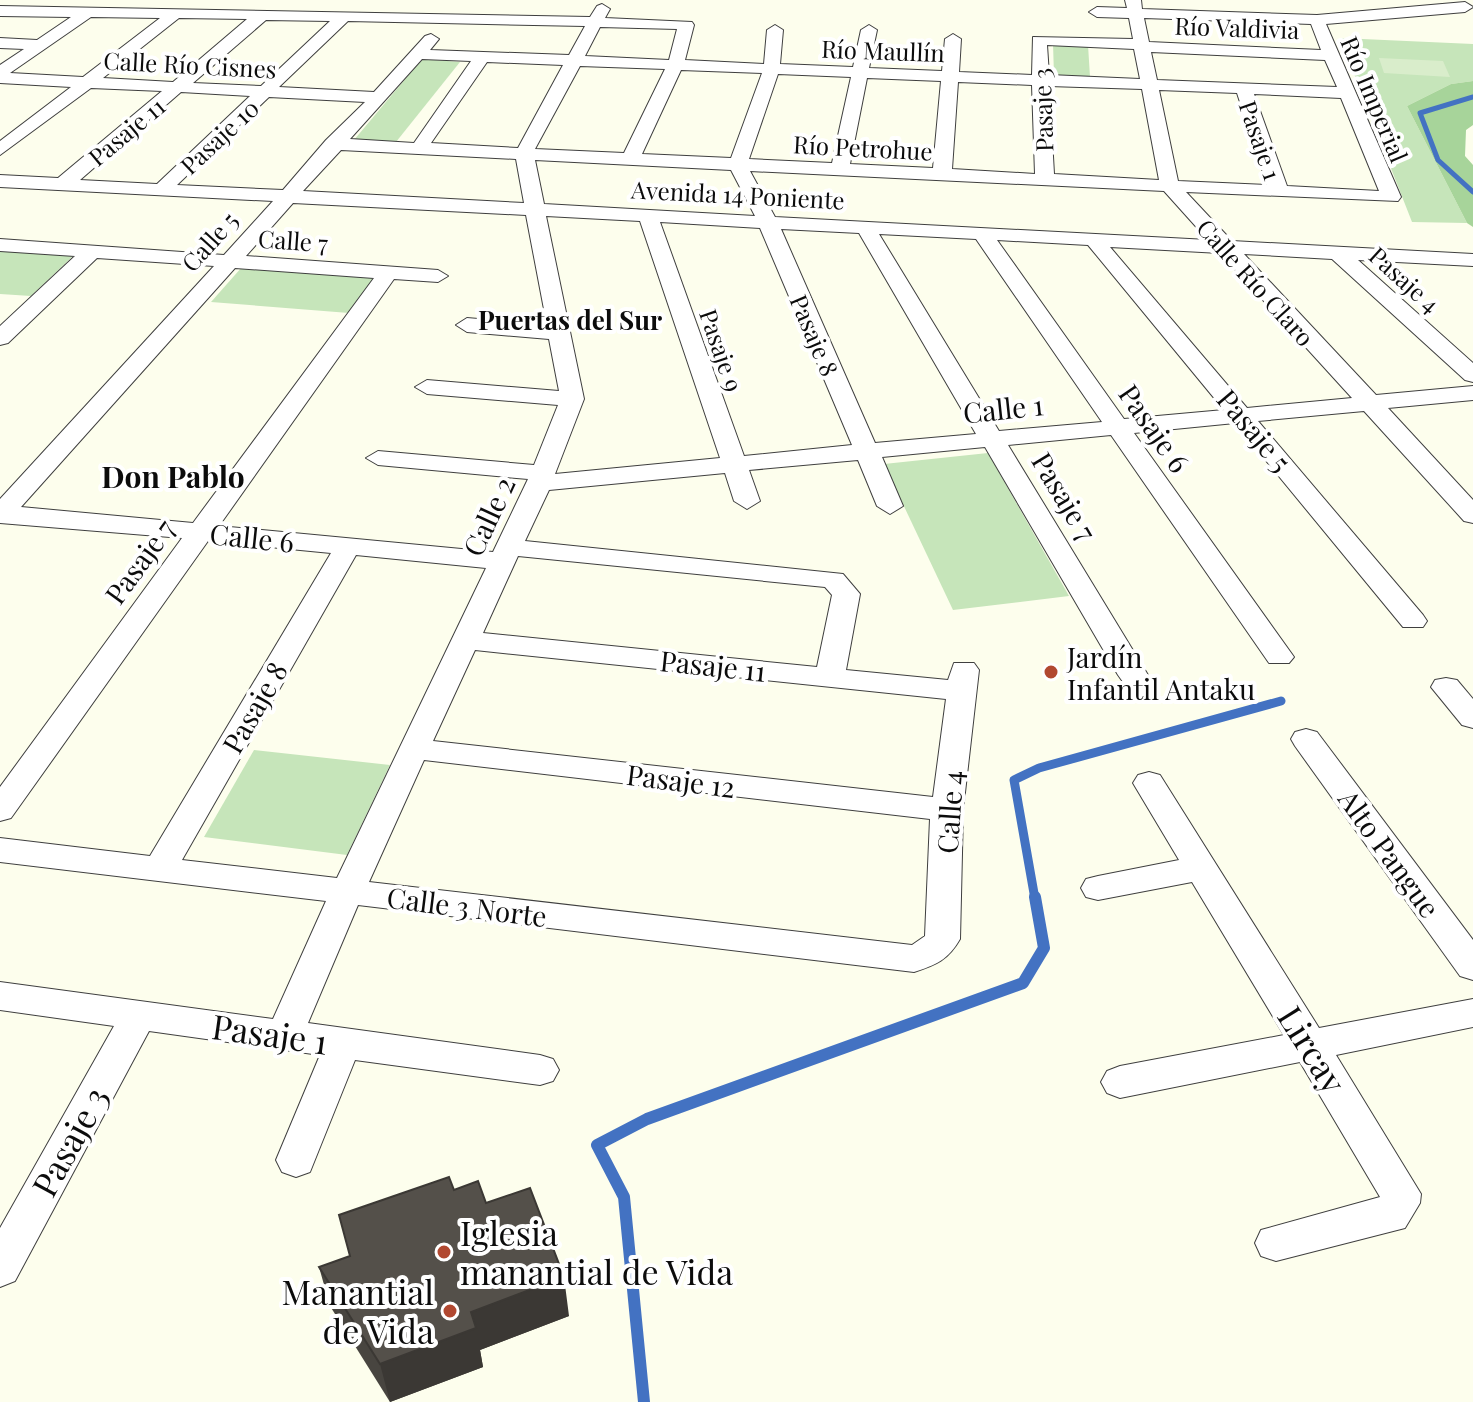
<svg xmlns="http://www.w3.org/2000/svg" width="1473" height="1402" viewBox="0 0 1473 1402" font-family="'Playfair Display',serif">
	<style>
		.green { fill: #c6e5ba }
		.forest { fill: #a7d49a }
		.pitch { fill: #d9edcb }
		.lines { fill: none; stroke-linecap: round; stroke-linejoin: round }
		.stream-far2 { stroke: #4372c2; stroke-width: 5 }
		.stream-far1 { stroke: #4372c2; stroke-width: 9 }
		.stream { stroke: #4372c2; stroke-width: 12 }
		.minor-casing { stroke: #3f3f3f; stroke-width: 2 }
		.minor { fill: #fff; fill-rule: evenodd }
		.wall { fill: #484540 }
		.shaded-wall { fill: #3b3834 }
		.building { fill: #54504a; stroke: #3b3834; stroke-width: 2 }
		.poi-dot { fill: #b14830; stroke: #fff; stroke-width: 3 }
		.labels { text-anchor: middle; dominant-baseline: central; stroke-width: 8; stroke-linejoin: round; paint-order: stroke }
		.far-street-label { font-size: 24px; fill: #0c0c0c; stroke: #fff }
		.far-neighbourhood-label { font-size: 26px; font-weight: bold; fill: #0c0c0c; stroke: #fff }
		.street-label { font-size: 28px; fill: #0c0c0c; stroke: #fff }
		.poi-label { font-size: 28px; fill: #0c0c0c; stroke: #fff; text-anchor: start }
		.neighbourhood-label { font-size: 30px; font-weight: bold; fill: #0c0c0c; stroke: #fff }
		.near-street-label { font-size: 34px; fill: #0c0c0c; stroke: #fff }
		.near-poi-label { font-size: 34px; fill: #0c0c0c; stroke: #fff; text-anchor: start }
	</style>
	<rect width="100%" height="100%" fill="#fdfeed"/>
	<g class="green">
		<polygon points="1340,38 1473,44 1473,81 1451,84 1407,106 1467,223 1412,222"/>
		<polygon points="1053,44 1088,45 1090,77 1054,75"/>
		<polygon points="422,59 460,62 396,142 354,140"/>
		<polygon points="0,250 73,256 31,296 0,294"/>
		<polygon points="242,267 375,278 349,313 211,302"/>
		<polygon points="988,453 1069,596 953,610 884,464"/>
		<polygon points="254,750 390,765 347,855 204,837"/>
	</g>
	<polygon class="forest" points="1473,81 1473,125 1466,130 1465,156 1473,165 1473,227 1467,223 1407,106 1451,84"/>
	<polygon class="pitch" points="1379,58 1443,61 1450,77 1384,73"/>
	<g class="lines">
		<polyline class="stream-far2" points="1473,97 1420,113 1438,160 1473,192"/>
		<polyline class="stream-far1" points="1035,899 1014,780 1039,768 1281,701"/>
		<polyline class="stream" points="644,1402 624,1197 597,1145 647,1119 1023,983 1044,948 1035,897"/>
		<g class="minor-casing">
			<g id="minor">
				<path d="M1125,0H1141L1142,9L1317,15L1465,2L1473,7L1465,12L1326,24L1401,197L1398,201L1186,192L1232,241L1473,254V266L1358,260L1473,363V382L1465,380L1332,259L1244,254L1376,395L1473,386V400L1388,408L1473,500V523L1464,521L1364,411L1258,421L1423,615L1427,621L1423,627H1403L1235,423L1134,433L1294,657L1289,663H1269L1111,435L1008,445L1148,675L1143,682H1123L1118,675L985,447L882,457L903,506L890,514L877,506L858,460L749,470L760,501L747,509L734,501L725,473L549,490L525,541L843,574L860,594L846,670L948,680L954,663H974L979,670L963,810L960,939C948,960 936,965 914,972L358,905L308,1023L540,1055L553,1059L559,1070L553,1081L540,1085L355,1060L310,1172L296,1177L282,1172L276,1160L320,1055L149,1031L15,1281L0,1287V1228L114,1026L0,1010V982L273,1019L326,901L0,862V838L150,856L331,553L208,541L11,818L0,821V787L182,538L0,523V499L214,266L97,258L8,343L0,345V326L75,256L0,251V239L224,255L273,201L0,187V175L58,178L162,91L91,88L0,155V141L71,87L0,83V65L24,49L0,48V38L37,40L71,17L0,16V6L590,17L597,6L602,4L610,9L605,18L692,22L694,25L685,60L764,64L767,30L775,25L783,30L780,64L853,67L861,30L869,25L877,30L869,68L942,71L945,39L953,34L961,39L959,72L1032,75L1033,37L1133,39L1129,18L1097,17L1089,12L1097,7L1127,8ZM91,17L160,18L83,77L10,73ZM179,18L247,19L173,82L103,78ZM1144,18L1311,24L1321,50L1149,42ZM266,20L330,21L261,86L193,83ZM348,21L585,26L569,55L430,50L439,39L431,34L425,36L374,92L279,87ZM600,27L677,29L669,60L585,56ZM1047,45L1134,49L1140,79L1049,75ZM1151,52L1325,60L1337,87L1157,80ZM422,59L471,61L414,143L350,139ZM487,62L563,65L518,148L431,143ZM580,66L665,69L624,153L535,149ZM681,70L762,73L731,158L642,154ZM778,74L851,77L832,163L749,159ZM867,78L941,81L933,168L850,164ZM958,82L1032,85L1035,174L952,169ZM1049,86L1142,89L1159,180L1054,174ZM1159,90L1237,93L1267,185L1178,181ZM181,92L250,96L157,184L80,180ZM1254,94L1341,98L1379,191L1287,186ZM269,97L365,102L326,140L283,190L177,185ZM341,150L516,159L524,203L303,191ZM535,160L731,170L755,216L544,204ZM750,171L1164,191L1208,240L775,217ZM293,203L526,215L547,325L467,318L456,325L467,332L549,339L559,391L427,380L415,387L427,394L558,405L534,465L378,451L366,458L378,465L528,479L493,552L219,526L394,279L438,282L448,276L438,270L246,256ZM546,216L640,221L720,458L555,474L584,399ZM660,222L760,228L852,445L744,456ZM781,229L859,233L976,434L875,443ZM879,234L976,239L1102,422L999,431ZM997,240L1088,245L1224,410L1124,419ZM1110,247L1220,253L1352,398L1247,408ZM235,268L374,278L193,523L21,507ZM356,555L486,568L337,878L182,860ZM518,556L825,587L832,595L817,667L483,633ZM475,650L946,699L933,797L433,741ZM424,760L930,819L925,936L912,945L369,882Z"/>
				<polygon points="1446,678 1457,680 1473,699 1473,728 1462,725 1431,687 1435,680"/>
				<polygon points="1306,729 1317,732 1473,940 1473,980 1460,976 1295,746 1291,739 1295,732"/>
				<polygon points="1149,772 1160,775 1319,1028 1473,999 1473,1027 1336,1055 1421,1194 1420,1203 1405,1228 1276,1261 1261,1256 1255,1243 1261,1230 1380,1197 1300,1062 1120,1098 1107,1093 1101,1082 1107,1071 1120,1066 1284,1035 1192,882 1098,900 1086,897 1081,888 1086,879 1098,876 1179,860 1133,783 1138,775"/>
			</g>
		</g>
		<use href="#minor" class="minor"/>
	</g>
	<polygon class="wall" points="454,1190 486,1203 569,1316 480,1350 483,1367 390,1402 330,1306 319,1267 350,1256 339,1215"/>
	<polygon class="shaded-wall" points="564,1277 569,1316 480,1350 483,1367 390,1402 380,1364 471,1312"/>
	<polygon class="building" points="449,1177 454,1190 478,1181 486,1203 530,1188 564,1277 471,1312 476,1328 380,1364 319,1267 350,1256 339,1215"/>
	<g class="poi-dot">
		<circle cx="1051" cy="672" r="8"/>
		<circle cx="444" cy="1252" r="8"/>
		<circle cx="450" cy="1311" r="8"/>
	</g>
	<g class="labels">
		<g class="far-street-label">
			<text transform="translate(1237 27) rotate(2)">Río Valdivia</text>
			<text transform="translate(883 50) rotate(2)">Río Maullín</text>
			<text transform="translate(190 64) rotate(3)">Calle Río Cisnes</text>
			<text transform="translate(1375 99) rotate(67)">Río Imperial</text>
			<text transform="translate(1042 110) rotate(-92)">Pasaje 3</text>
			<text transform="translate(126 131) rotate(-40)">Pasaje 11</text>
			<text transform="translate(219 136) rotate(-43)">Pasaje 10</text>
			<text transform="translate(1261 140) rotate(71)">Pasaje 1</text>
			<text transform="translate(863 147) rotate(3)">Río Petrohue</text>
			<text transform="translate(738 194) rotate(3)">Avenida 14 Poniente</text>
			<text transform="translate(293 240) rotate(4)">Calle 7</text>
			<text transform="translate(209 241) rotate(-48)">Calle 5</text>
			<text transform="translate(1405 279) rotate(42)">Pasaje 4</text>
			<text transform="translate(1256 282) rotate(48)">Calle Río Claro</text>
			<text transform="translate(815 335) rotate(67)">Pasaje 8</text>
			<text transform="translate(722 350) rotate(71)">Pasaje 9</text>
		</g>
		<g class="far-neighbourhood-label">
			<text x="570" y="319">Puertas del Sur</text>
		</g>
		<g class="street-label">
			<text transform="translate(1003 408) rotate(-6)">Calle 1</text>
			<text transform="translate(1155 428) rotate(55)">Pasaje 6</text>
			<text transform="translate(1255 430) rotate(50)">Pasaje 5</text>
			<text transform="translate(1065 496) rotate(59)">Pasaje 7</text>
			<text transform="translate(488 516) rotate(-65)">Calle 2</text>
			<text transform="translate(252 537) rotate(6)">Calle 6</text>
			<text transform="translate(139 561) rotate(-54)">Pasaje 7</text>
			<text transform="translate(713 665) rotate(6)">Pasaje 11</text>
			<text transform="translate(254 707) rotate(-60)">Pasaje 8</text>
			<text transform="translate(681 780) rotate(7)">Pasaje 12</text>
			<text transform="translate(949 812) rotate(-86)">Calle 4</text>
			<text transform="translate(1390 853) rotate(54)">Alto Pangue</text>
			<text transform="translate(467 906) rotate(7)">Calle 3 Norte</text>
		</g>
		<g class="poi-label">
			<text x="1067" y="656">Jardín<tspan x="1067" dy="32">Infantil Antaku</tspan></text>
		</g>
		<g class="neighbourhood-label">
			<text x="173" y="476">Don Pablo</text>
		</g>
		<g class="near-street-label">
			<text transform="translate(270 1033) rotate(8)">Pasaje 1</text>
			<text transform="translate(1313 1049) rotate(58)">Lircay</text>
			<text transform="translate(69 1141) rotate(-61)">Pasaje 3</text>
		</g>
		<g class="near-poi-label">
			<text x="460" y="1232">Iglesia<tspan x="460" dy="39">manantial de Vida</tspan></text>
			<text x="434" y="1291" text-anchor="end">Manantial<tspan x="434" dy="39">de Vida</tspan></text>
		</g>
	</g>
</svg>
